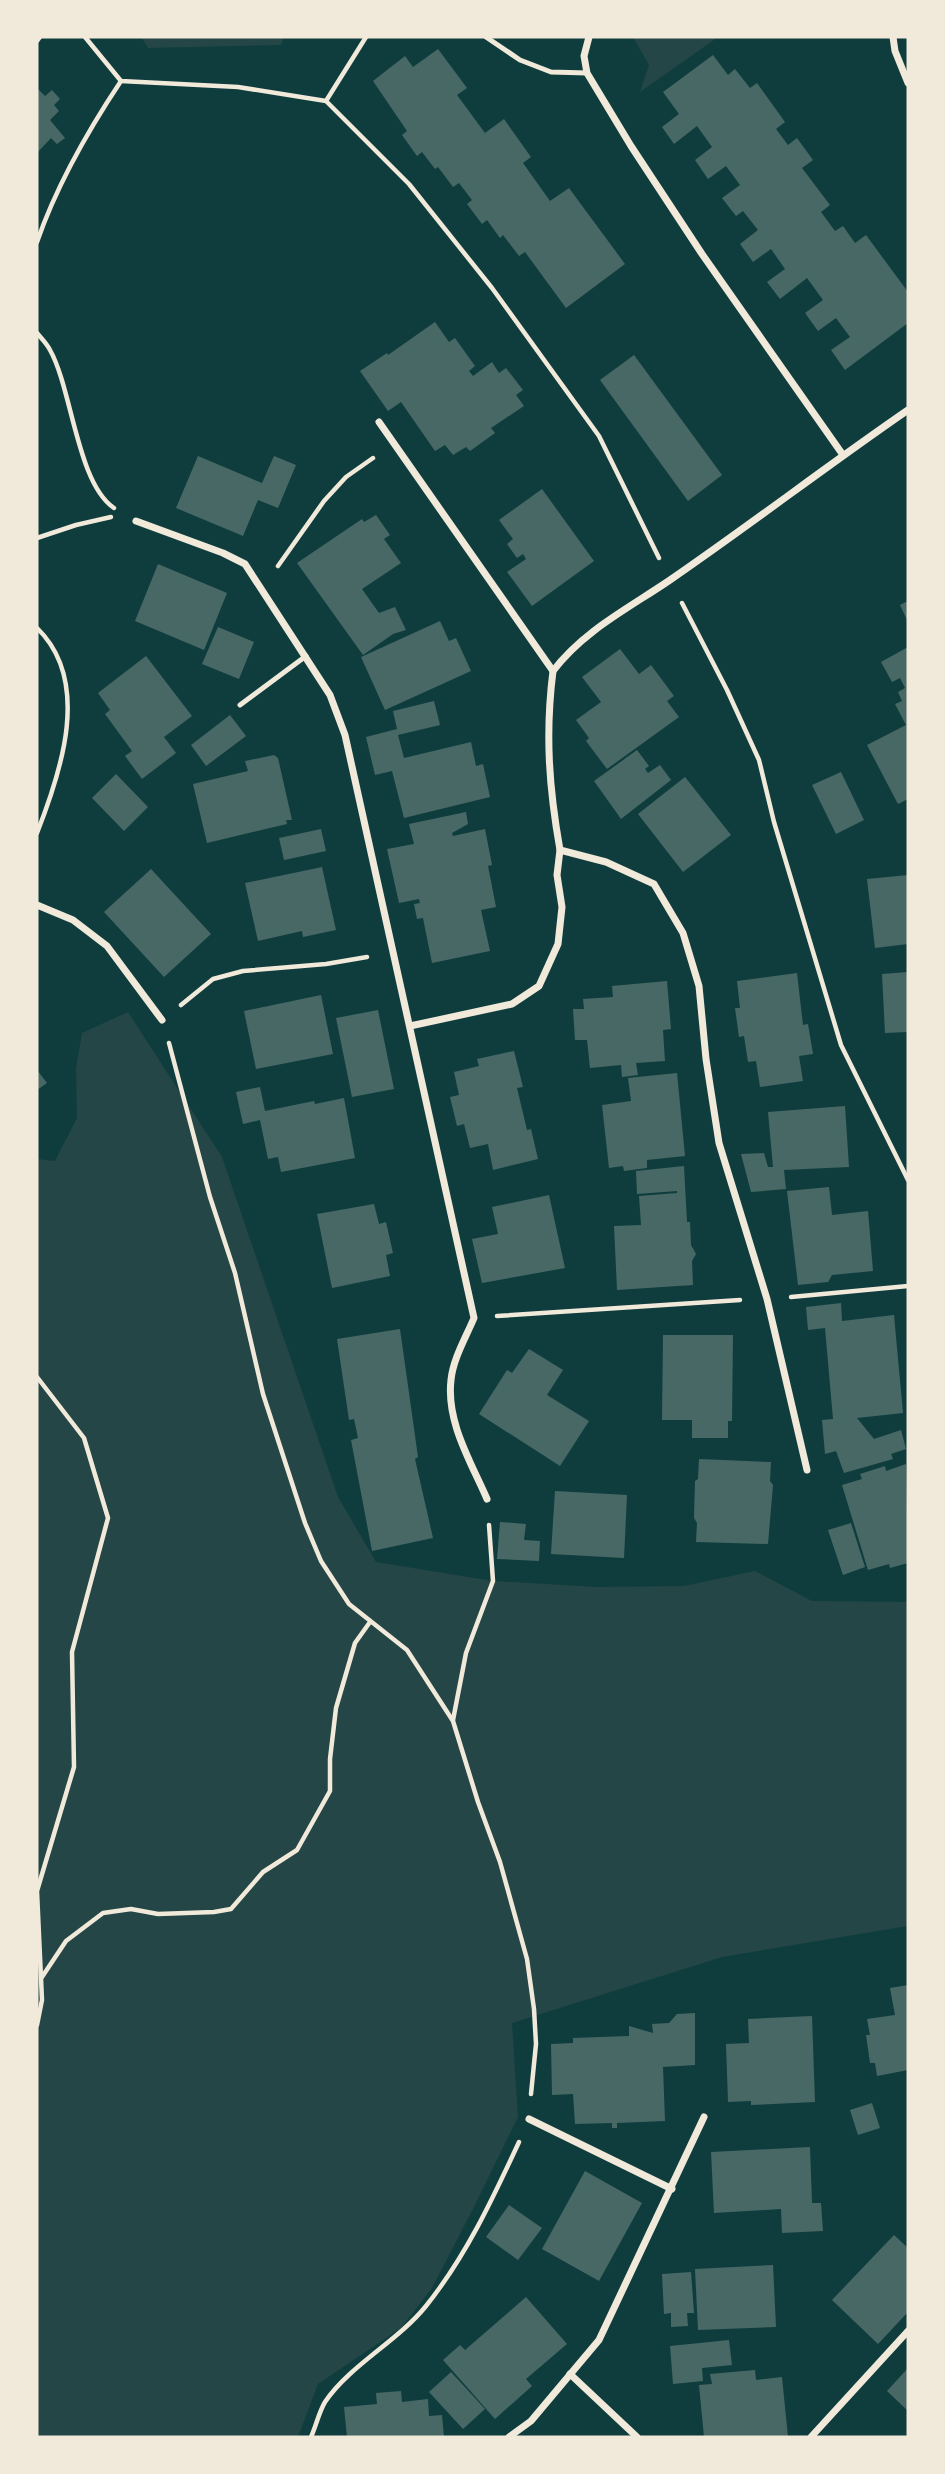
<svg xmlns="http://www.w3.org/2000/svg" width="945" height="2474" viewBox="0 0 945 2474" font-family="Lato,sans-serif">
	<style>
		.green { fill: #244646 }
		.building { fill: #486865 }
		.lines { fill: none; stroke-linecap: round; stroke-linejoin: round }
		.path { stroke: #f1e9da; stroke-width: 4.5 }
		.service { stroke: #f1e9da; stroke-width: 5 }
		.minor { stroke: #f1e9da; stroke-width: 7 }
	</style>
	<rect width="100%" height="100%" fill="#0f3d3e"/>
	<g class="green">
		<polygon points="141,37 284,37 281,45 148,48"/>
		<polygon points="633,37 718,37 640,92 649,65"/>
		<polygon points="128,1012 222,1157 338,1497 376,1562 493,1581 597,1587 684,1586 755,1571 812,1601 908,1602 908,1926 722,1957 512,2023 518,2117 474,2207 432,2288 401,2328 318,2384 298,2437 37,2437 37,1159 55,1161 77,1118 76,1069 82,1033"/>
	</g>
	<g class="building">
		<polygon points="438,49 467,88 457,95 485,133 504,119 531,157 523,163 550,201 569,188 625,264 566,308 525,252 519,256 503,235 500,238 487,220 482,224 467,204 472,200 459,183 453,187 438,167 435,169 422,152 417,156 402,135 407,131 373,81 405,56 413,67"/>
		<polygon points="713,55 728,75 735,69 750,88 757,83 785,122 776,129 788,145 797,138 813,160 802,168 830,205 821,212 835,231 843,226 855,243 866,235 908,292 908,323 845,370 831,350 850,337 836,318 818,331 805,313 823,300 807,278 780,299 767,282 785,269 771,249 753,262 740,244 758,230 743,211 736,216 722,198 740,185 726,166 708,179 695,160 712,147 697,126 674,144 662,127 679,114 663,92"/>
		<polygon points="37,88 45,96 52,90 60,99 54,105 59,111 50,120 65,138 57,144 51,138 37,153"/>
		<polygon points="435,322 449,342 455,338 475,366 469,371 473,376 492,362 499,373 506,368 523,390 516,395 524,406 491,428 495,433 470,451 466,447 453,455 445,445 435,451 401,402 388,411 360,371 387,353 388,355"/>
		<polygon points="634,355 722,475 688,501 600,380"/>
		<polygon points="198,456 262,483 274,456 296,465 278,508 258,500 243,536 176,508"/>
		<polygon points="542,489 594,561 532,606 507,572 526,559 523,554 517,558 507,544 513,539 499,520"/>
		<polygon points="376,515 390,535 384,539 401,563 362,589 379,613 395,607 406,630 393,634 363,655 297,563 362,519 364,522"/>
		<polygon points="158,564 227,593 204,650 135,621"/>
		<polygon points="908,601 908,622 900,605"/>
		<polygon points="440,621 449,641 456,638 471,671 385,710 361,657"/>
		<polygon points="218,627 254,642 239,679 202,664"/>
		<polygon points="908,647 908,799 898,804 867,745 906,725 895,704 902,701 898,692 905,688 900,678 892,682 881,662"/>
		<polygon points="620,649 639,674 651,665 674,696 667,701 679,717 607,769 586,741 589,738 576,720 601,702 582,677"/>
		<polygon points="146,656 192,716 164,737 176,753 142,779 125,756 132,751 105,714 110,710 98,693"/>
		<polygon points="434,701 440,725 398,735 404,758 471,742 476,766 483,764 490,797 404,818 392,771 375,775 366,737 397,729 393,711"/>
		<polygon points="230,715 246,736 206,766 191,745"/>
		<polygon points="637,750 649,766 645,769 648,773 660,765 671,780 621,819 594,781"/>
		<polygon points="274,755 278,758 292,820 286,820 287,824 207,843 193,784 248,771 245,761"/>
		<polygon points="841,772 864,820 836,834 812,785"/>
		<polygon points="116,774 148,807 124,831 92,798"/>
		<polygon points="685,777 731,835 683,872 638,814"/>
		<polygon points="466,812 468,824 452,833 453,836 485,829 492,865 488,866 496,907 481,910 490,951 432,963 423,918 417,919 414,904 420,903 419,899 399,903 387,849 414,844 409,824"/>
		<polygon points="321,829 326,851 284,860 279,838"/>
		<polygon points="322,867 336,930 303,937 302,931 258,941 245,883"/>
		<polygon points="151,869 211,934 164,977 104,912"/>
		<polygon points="908,875 908,944 875,948 867,879"/>
		<polygon points="908,972 908,1032 885,1033 882,974"/>
		<polygon points="797,973 803,1025 808,1024 813,1054 799,1056 803,1081 760,1087 756,1061 748,1062 744,1036 739,1037 735,1008 740,1008 737,981"/>
		<polygon points="667,981 671,1029 663,1030 665,1061 636,1063 638,1075 622,1077 621,1065 590,1068 587,1040 575,1040 573,1009 584,1009 583,999 613,997 612,986"/>
		<polygon points="321,995 333,1054 256,1069 244,1011"/>
		<polygon points="378,1010 394,1089 352,1097 336,1018"/>
		<polygon points="514,1051 523,1087 517,1088 527,1130 531,1129 538,1159 493,1170 488,1144 470,1148 464,1124 457,1126 450,1097 459,1095 454,1072 479,1066 477,1059"/>
		<polygon points="37,1070 47,1083 37,1090"/>
		<polygon points="677,1073 685,1156 647,1160 647,1168 624,1171 623,1166 609,1168 602,1105 631,1101 628,1078"/>
		<polygon points="260,1087 265,1111 314,1101 315,1104 344,1098 355,1158 281,1172 278,1157 268,1159 260,1120 243,1124 236,1092"/>
		<polygon points="845,1106 849,1167 784,1170 786,1189 751,1192 741,1154 764,1153 768,1167 773,1167 768,1112"/>
		<polygon points="684,1166 687,1222 690,1222 691,1245 696,1254 692,1261 693,1285 617,1290 614,1226 641,1225 639,1196 677,1193 677,1191 637,1194 636,1171"/>
		<polygon points="829,1187 832,1215 868,1211 873,1271 832,1275 828,1282 798,1285 787,1191"/>
		<polygon points="549,1195 565,1268 482,1283 472,1239 498,1234 492,1207"/>
		<polygon points="374,1204 379,1224 386,1222 393,1253 386,1255 390,1276 332,1288 317,1214"/>
		<polygon points="841,1303 842,1321 894,1315 903,1413 857,1418 874,1439 901,1430 906,1449 891,1454 893,1459 844,1473 836,1451 825,1454 822,1420 833,1419 825,1328 808,1330 806,1307"/>
		<polygon points="400,1329 418,1457 415,1459 433,1538 372,1551 351,1440 358,1438 354,1419 349,1420 337,1339"/>
		<polygon points="663,1335 733,1335 732,1421 728,1421 728,1438 692,1438 692,1420 662,1420"/>
		<polygon points="529,1349 563,1370 547,1395 589,1421 560,1466 479,1414 507,1370 512,1373"/>
		<polygon points="699,1459 771,1462 770,1481 773,1485 768,1544 696,1542 697,1523 694,1518 695,1481 698,1479"/>
		<polygon points="906,1464 908,1563 890,1568 889,1564 868,1570 842,1485 862,1479 860,1474 885,1466 886,1471"/>
		<polygon points="555,1491 627,1495 624,1558 551,1554"/>
		<polygon points="500,1522 526,1524 524,1540 540,1541 539,1561 497,1559"/>
		<polygon points="851,1523 865,1567 843,1575 828,1530"/>
		<polygon points="908,1985 908,2070 877,2076 875,2063 870,2063 866,2035 870,2035 867,2019 895,2015 890,1988"/>
		<polygon points="695,2013 695,2065 663,2067 665,2121 617,2123 617,2128 612,2128 612,2123 575,2124 573,2094 552,2095 551,2044 573,2043 573,2038 629,2036 629,2026 653,2033 652,2024 669,2023 677,2014"/>
		<polygon points="812,2016 815,2102 751,2105 751,2101 728,2102 726,2044 749,2043 748,2019"/>
		<polygon points="872,2103 880,2128 858,2135 850,2110"/>
		<polygon points="810,2147 812,2203 821,2203 823,2231 782,2233 781,2209 714,2213 711,2152"/>
		<polygon points="585,2171 642,2203 599,2281 542,2249"/>
		<polygon points="509,2205 542,2228 518,2260 486,2237"/>
		<polygon points="894,2235 908,2248 908,2312 878,2344 832,2300"/>
		<polygon points="773,2265 776,2327 698,2330 695,2269"/>
		<polygon points="691,2272 694,2313 687,2313 688,2326 671,2327 671,2313 664,2314 662,2274"/>
		<polygon points="526,2297 567,2344 526,2379 532,2386 495,2419 443,2360 460,2345 465,2350"/>
		<polygon points="729,2340 732,2365 702,2368 703,2381 673,2384 670,2346"/>
		<polygon points="908,2368 908,2411 887,2391"/>
		<polygon points="755,2370 756,2380 782,2377 788,2437 704,2437 699,2385 712,2384 710,2374"/>
		<polygon points="451,2372 485,2409 463,2429 429,2392"/>
		<polygon points="401,2391 402,2402 428,2399 429,2416 442,2415 444,2437 347,2437 344,2407 377,2404 376,2393"/>
	</g>
	<g class="lines">
		<g class="path">
			<polyline points="85,37 121,81 238,87 326,101 409,184 492,288 599,436 659,558"/>
			<polyline points="37,41 40,37"/>
			<polyline points="326,101 366,37"/>
			<path d="M37,242C57,184 87,132 121,81"/>
			<path d="M37,333C41,338 47,344 50,350C72,389 77,483 114,508"/>
			<polyline points="37,538 76,525 111,517"/>
			<polyline points="278,566 324,501 346,477 373,458"/>
			<polyline points="682,603 727,690 759,760 774,822 841,1045 908,1180"/>
			<path d="M37,628C92,681 61,772 37,833"/>
			<polyline points="181,1005 213,979 243,971 326,964 367,957"/>
			<polyline points="169,1043 210,1197 235,1273 263,1394 305,1523 321,1561 349,1604 407,1650 453,1721 478,1802 500,1862 527,1959 534,2009 536,2044 531,2094"/>
			<polyline points="791,1297 908,1286"/>
			<polyline points="497,1316 740,1300"/>
			<polyline points="37,1377 84,1438 108,1518 72,1652 74,1767 37,1891 42,2000 37,2025"/>
			<polyline points="453,1720 466,1653 493,1581 489,1525"/>
			<polyline points="42,1977 66,1941 103,1913 131,1909 158,1914 214,1912 231,1909 263,1872 297,1850 330,1791 330,1759 336,1708 355,1643 370,1622"/>
			<path d="M311,2437C316,2426 319,2412 325,2402C349,2366 398,2341 426,2306C466,2256 492,2200 519,2142"/>
		</g>
		<g class="service">
			<polyline points="486,37 520,60 551,72 587,73"/>
			<polyline points="240,705 306,656"/>
		</g>
		<g class="minor">
			<polyline points="589,37 584,56 587,73 631,146 702,254 843,455"/>
			<polyline points="893,37 895,51 908,83"/>
			<path d="M379,422L553,671C545,734 549,788 560,850L606,862L654,884L683,933L699,986L706,1059L719,1143L767,1299L807,1470"/>
			<path d="M136,521L223,553L245,564L330,695L345,735L474,1318C466,1337 453,1359 451,1380C446,1422 471,1462 487,1499"/>
			<path d="M553,671C583,631 629,608 670,580C750,525 828,465 908,410"/>
			<polyline points="37,905 73,920 107,946 162,1020"/>
			<polyline points="410,1026 512,1004 539,986 558,944 562,907 557,875 560,850"/>
			<polyline points="529,2119 672,2189"/>
			<polyline points="570,2374 637,2437"/>
			<polyline points="509,2437 531,2421 599,2340 704,2117"/>
			<polyline points="811,2437 908,2331"/>
		</g>
	</g>
	<rect width="945" height="2474" fill="none" stroke="#f1e9da" stroke-width="77"/>
</svg>
